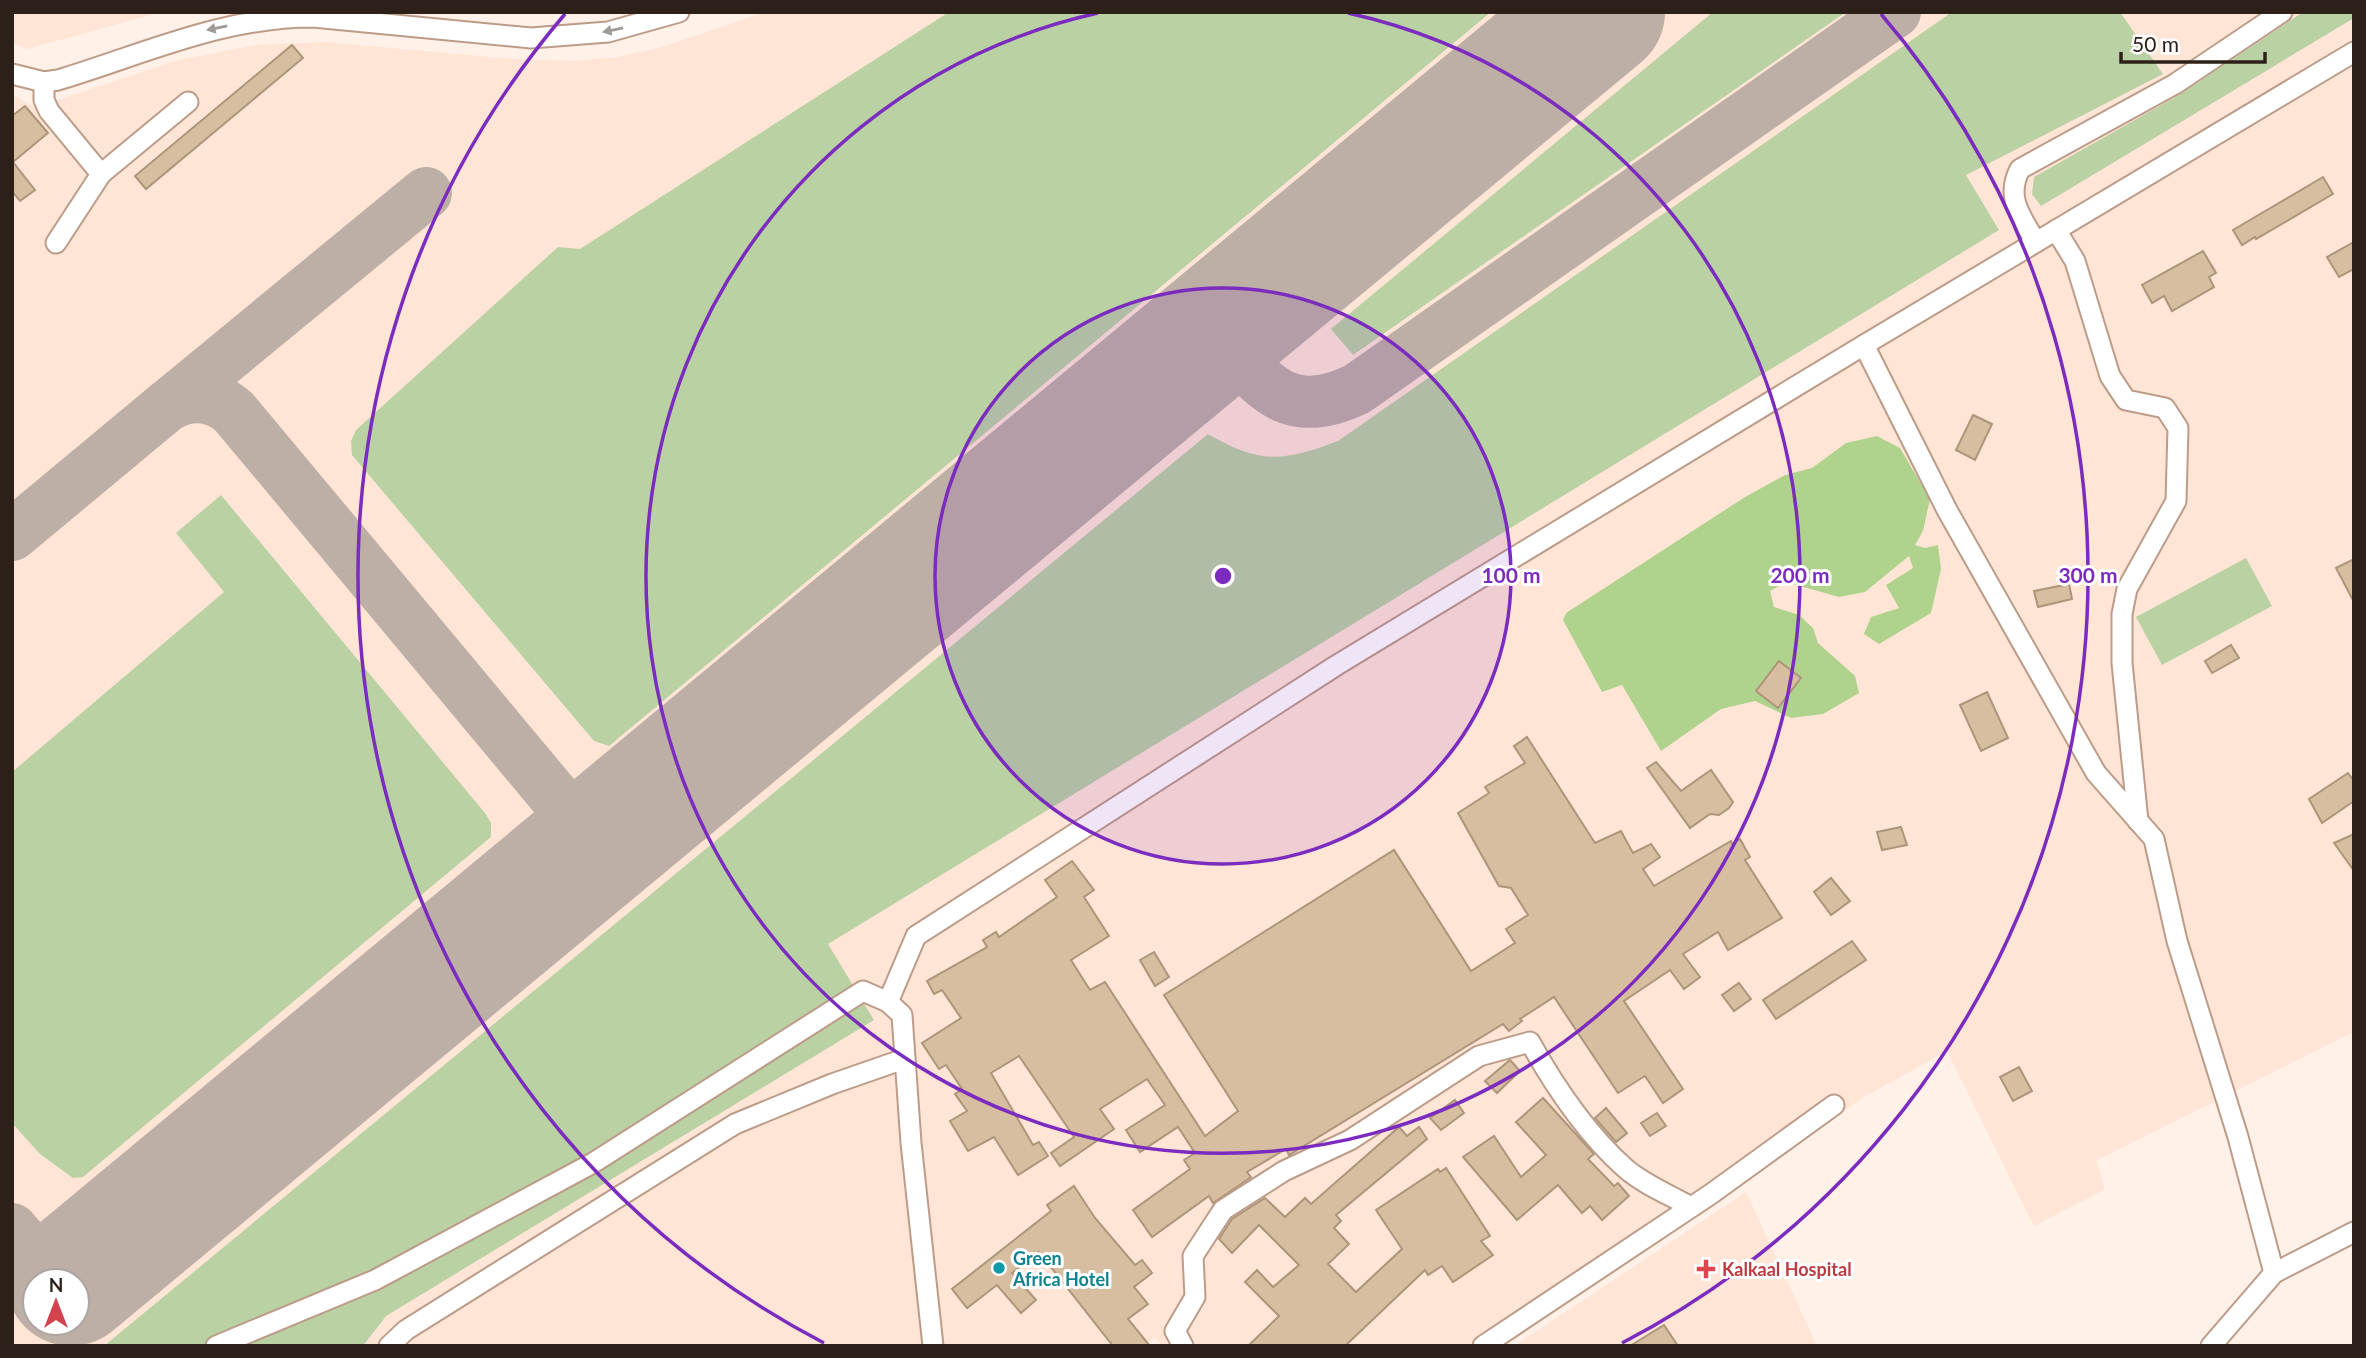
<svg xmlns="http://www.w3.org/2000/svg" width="2366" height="1358" viewBox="0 0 2366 1358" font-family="Lato,sans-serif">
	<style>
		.built { fill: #ffe5d6; fill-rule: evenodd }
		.green { fill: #b9d1a3 }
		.forest { fill: #afd28c }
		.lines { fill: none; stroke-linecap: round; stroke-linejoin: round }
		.taxiway { stroke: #bdaea6; stroke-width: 52 }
		.runway { stroke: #bdaea6; stroke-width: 130 }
		.building { fill: #d7bea1; stroke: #ad9579; stroke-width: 2 }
		.minor-casing { stroke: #bc9c88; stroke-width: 23 }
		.minor { stroke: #fff; stroke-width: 19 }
		.oneway { fill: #a09b97 }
		.ring { fill: none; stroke: #7b2cbf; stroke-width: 3.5 }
		.culture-dot { fill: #0f9aa8; stroke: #fff; stroke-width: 2.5 }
		.health-dot { fill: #e0444e; stroke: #fff; stroke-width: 2.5 }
		.labels { text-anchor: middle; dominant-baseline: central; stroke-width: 6; stroke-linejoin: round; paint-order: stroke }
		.culture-label { font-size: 18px; font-weight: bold; fill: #0d838f; stroke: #fff; text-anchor: start }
		.health-label { font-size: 18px; font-weight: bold; fill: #be3a42; stroke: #fff; text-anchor: start }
		.centre { fill: #7b2cbf; stroke: #fff; stroke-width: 3.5 }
		.ring-label { font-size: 21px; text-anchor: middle; font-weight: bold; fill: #7b2cbf; stroke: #fff; stroke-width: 6; stroke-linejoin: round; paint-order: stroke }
	</style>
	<rect width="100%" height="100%" fill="#fff0e8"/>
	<g class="built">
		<polygon points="12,12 162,12 27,49 12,43"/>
		<path d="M765,12H2354V1032L2096,1161L2105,1189L2034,1226L1947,1051L1864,1097L1759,1169L1470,1346H1162L1155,1337L1144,1346H12V94L38,110L57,107L55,101L175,61L255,45L325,42L513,59L576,61L618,57L666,46ZM35,1281H77V1323H35Z"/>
		<polygon points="1746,1192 1817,1346 1514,1346"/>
	</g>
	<g class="green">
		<polygon points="949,12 1491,12 609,746 594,741 352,455 351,441 356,430 558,247 580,249"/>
		<polygon points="1713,12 1846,12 1353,355 1331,329"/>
		<path d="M1952,12H2120L2163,74L1966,175L1999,230L828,944L874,1020L386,1316L363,1346H104L1208,434C1259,464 1283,462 1338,441Z"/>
		<polygon points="2303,12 2354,12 2354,18 2041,206 2032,194 2034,177 2179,95"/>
		<polygon points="221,495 485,813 491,823 491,837 83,1177 73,1178 40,1154 12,1123 12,772 224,592 176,533"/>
		<polygon points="2246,558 2272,606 2162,665 2136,617"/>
	</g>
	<polygon class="forest" points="1877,436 1900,448 1930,499 1923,531 1915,545 1925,548 1938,545 1941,569 1931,613 1879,644 1864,634 1871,617 1899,608 1886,585 1913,568 1909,556 1865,592 1839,597 1786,582 1770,591 1774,607 1799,615 1813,628 1818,643 1855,676 1859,693 1823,714 1791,718 1755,701 1721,709 1661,751 1622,685 1602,692 1563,620 1566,613 1745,497 1785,475 1812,468 1846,443"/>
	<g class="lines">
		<g class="taxiway">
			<path d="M1215,332C1261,380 1283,425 1357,389L1895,12"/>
			<polyline points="167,406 426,193"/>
			<path d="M12,535L167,406C189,393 214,394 234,412L596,846"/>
			<polyline points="12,1229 56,1281"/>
		</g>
		<polyline class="runway" points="71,1281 1600,12"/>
	</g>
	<g class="building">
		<polygon points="292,45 303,58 146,189 135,176"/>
		<polygon points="25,106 48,133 13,162 35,190 20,201 12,191 12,116"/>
		<polygon points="2323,177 2333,194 2256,239 2255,237 2242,245 2233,230"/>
		<polygon points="2354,242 2354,269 2339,277 2327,257"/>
		<polygon points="2203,251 2216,273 2209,277 2214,287 2172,311 2164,296 2152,303 2142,285"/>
		<polygon points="1973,415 1992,424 1975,460 1956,450"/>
		<polygon points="2354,559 2354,602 2336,568"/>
		<polygon points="2069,584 2072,599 2038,607 2034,591"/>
		<polygon points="2231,645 2239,658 2212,673 2205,661"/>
		<polygon points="1779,661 1801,678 1778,708 1756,691"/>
		<polygon points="1987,692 2008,738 1981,751 1960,705"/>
		<polygon points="1527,737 1595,843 1621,831 1633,853 1651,844 1660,857 1643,869 1654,886 1731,841 1732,844 1740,839 1750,857 1745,860 1782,918 1728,950 1718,932 1683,954 1700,977 1684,989 1670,970 1624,1001 1683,1089 1663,1103 1645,1076 1618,1093 1554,997 1520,1019 1522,1021 1509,1031 1503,1024 1289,1155 1286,1149 1247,1172 1251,1177 1247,1180 1213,1203 1209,1196 1152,1237 1133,1210 1190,1169 1184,1160 1195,1153 1178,1127 1140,1152 1126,1130 1165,1105 1147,1079 1100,1109 1114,1129 1060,1166 1051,1153 1074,1137 1019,1056 991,1073 1033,1145 1039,1142 1048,1156 1018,1175 994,1137 968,1151 950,1121 967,1111 955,1094 962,1089 946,1065 939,1069 922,1043 961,1018 942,990 934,994 927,981 987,947 983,940 996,932 999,937 1057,897 1045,880 1072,861 1094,890 1084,897 1109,936 1071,960 1090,990 1105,982 1205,1136 1238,1111 1164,995 1394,850 1471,971 1515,943 1506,929 1528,915 1511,888 1499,886 1458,813 1489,793 1485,787 1525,763 1514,746"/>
		<polygon points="1656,762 1681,791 1711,770 1733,802 1729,808 1719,815 1710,814 1690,828 1647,768"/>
		<polygon points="2348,773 2354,781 2354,801 2322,823 2309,799"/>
		<polygon points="1901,827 1907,845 1882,850 1877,832"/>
		<polygon points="2354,834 2354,871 2334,843"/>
		<polygon points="1831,878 1850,901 1831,915 1814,892"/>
		<polygon points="1852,941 1866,960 1776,1019 1763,1000"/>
		<polygon points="1154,952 1169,977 1155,986 1140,960"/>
		<polygon points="1739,983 1751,999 1734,1011 1722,995"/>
		<polygon points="1510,1060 1520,1071 1497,1093 1485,1081"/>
		<polygon points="2019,1067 2032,1091 2013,1101 2000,1077"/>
		<polygon points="1543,1098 1594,1154 1588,1159 1614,1186 1618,1183 1629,1196 1602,1220 1590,1206 1582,1213 1558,1185 1517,1220 1463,1157 1494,1136 1521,1177 1546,1155 1516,1122"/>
		<polygon points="1455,1100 1464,1113 1441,1130 1430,1118"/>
		<polygon points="1606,1108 1627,1133 1616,1142 1595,1118"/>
		<polygon points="1657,1113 1666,1126 1650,1136 1641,1123"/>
		<polygon points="1399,1127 1407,1136 1419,1127 1427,1139 1336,1215 1341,1221 1334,1228 1349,1244 1328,1264 1356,1292 1402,1249 1376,1210 1438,1169 1440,1172 1446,1168 1490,1236 1481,1241 1493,1255 1453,1282 1442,1266 1428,1275 1425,1270 1345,1346 1248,1346 1279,1316 1245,1282 1257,1270 1273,1287 1299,1265 1259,1225 1232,1253 1219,1239 1232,1219 1265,1198 1285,1217 1305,1198 1311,1204"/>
		<polygon points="1074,1186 1095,1218 1135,1265 1142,1260 1152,1273 1134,1287 1148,1304 1128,1319 1150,1346 1113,1346 1039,1252 1012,1273 1036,1300 1021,1313 997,1285 967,1308 952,1289 1051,1211 1047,1205"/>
		<polygon points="1664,1325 1678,1346 1630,1346"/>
	</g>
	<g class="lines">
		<g class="minor-casing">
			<g id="minor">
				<path d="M12,74L44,82L58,80C144,54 222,17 313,17L531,38L608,32L679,12"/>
				<polyline points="44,82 44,100 49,111 101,174"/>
				<polyline points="2056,230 2075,261 2110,376 2126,400 2165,408 2178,428 2176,501 2127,589 2122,614 2122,663 2138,821"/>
				<path d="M2036,242C2021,217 2005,197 2020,169L2175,84L2282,12"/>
				<polyline points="56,243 101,174 188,102"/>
				<polyline points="1864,345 1947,510 2096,773 2154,839 2177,941 2238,1137 2274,1273"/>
				<polyline points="888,1002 916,936 1337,665 1864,345 2354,52"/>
				<polyline points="216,1346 375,1280 593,1163 863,991 888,1002 902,1015 911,1143 933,1346"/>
				<polyline points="389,1346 406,1330 735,1124 832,1084 904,1059"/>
				<path d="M1183,1346L1175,1331L1195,1297L1193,1256L1223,1210L1284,1171L1350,1140L1479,1056L1530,1042C1555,1087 1587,1134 1625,1168C1643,1184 1670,1195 1691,1207"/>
				<polyline points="1483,1346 1711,1194 1834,1105"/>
				<polyline points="2211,1346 2274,1273 2354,1232"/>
			</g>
		</g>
		<use href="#minor" class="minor"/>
	</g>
	<defs><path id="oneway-solid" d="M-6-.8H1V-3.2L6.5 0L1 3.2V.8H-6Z" transform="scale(1.75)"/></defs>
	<g class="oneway">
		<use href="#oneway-solid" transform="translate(217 28) rotate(168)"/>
		<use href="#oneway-solid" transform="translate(613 30) rotate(168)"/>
	</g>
	<circle cx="1223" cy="576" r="288" fill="#7b2cbf" fill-opacity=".12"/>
	<g class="ring">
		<circle cx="1223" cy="576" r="288"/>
		<path d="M1348 13A577 577 0 1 1 1098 13"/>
		<path d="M824 1343A865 865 0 0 1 565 14M1881 14A865 865 0 0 1 1622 1343"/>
	</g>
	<circle class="culture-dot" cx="999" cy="1268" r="7"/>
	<path class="health-dot" d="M1702.5 1258.5h7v7h7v7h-7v7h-7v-7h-7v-7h7z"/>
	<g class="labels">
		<g class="culture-label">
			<text x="1013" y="1258">Green<tspan x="1013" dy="21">Africa Hotel</tspan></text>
		</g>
		<g class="health-label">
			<text x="1722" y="1269">Kalkaal Hospital</text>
		</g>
	</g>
	<circle cx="1223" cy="576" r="10" class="centre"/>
	<g class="ring-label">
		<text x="1511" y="583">100 m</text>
		<text x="1800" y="583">200 m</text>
		<text x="2088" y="583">300 m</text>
	</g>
	<rect width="2366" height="1358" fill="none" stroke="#2d2018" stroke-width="28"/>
	<g transform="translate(56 1302)"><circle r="33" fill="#ffffff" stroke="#aba6a3" stroke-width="2"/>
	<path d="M0-5L12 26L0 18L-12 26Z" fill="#d3434e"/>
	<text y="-10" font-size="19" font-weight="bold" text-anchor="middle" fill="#2d2018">N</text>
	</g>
	<path d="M2121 52v10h144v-10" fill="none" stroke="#2d2018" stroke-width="3.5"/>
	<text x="2132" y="52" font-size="21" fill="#2d2018" stroke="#ffffff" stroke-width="5" paint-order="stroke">50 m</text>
</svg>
